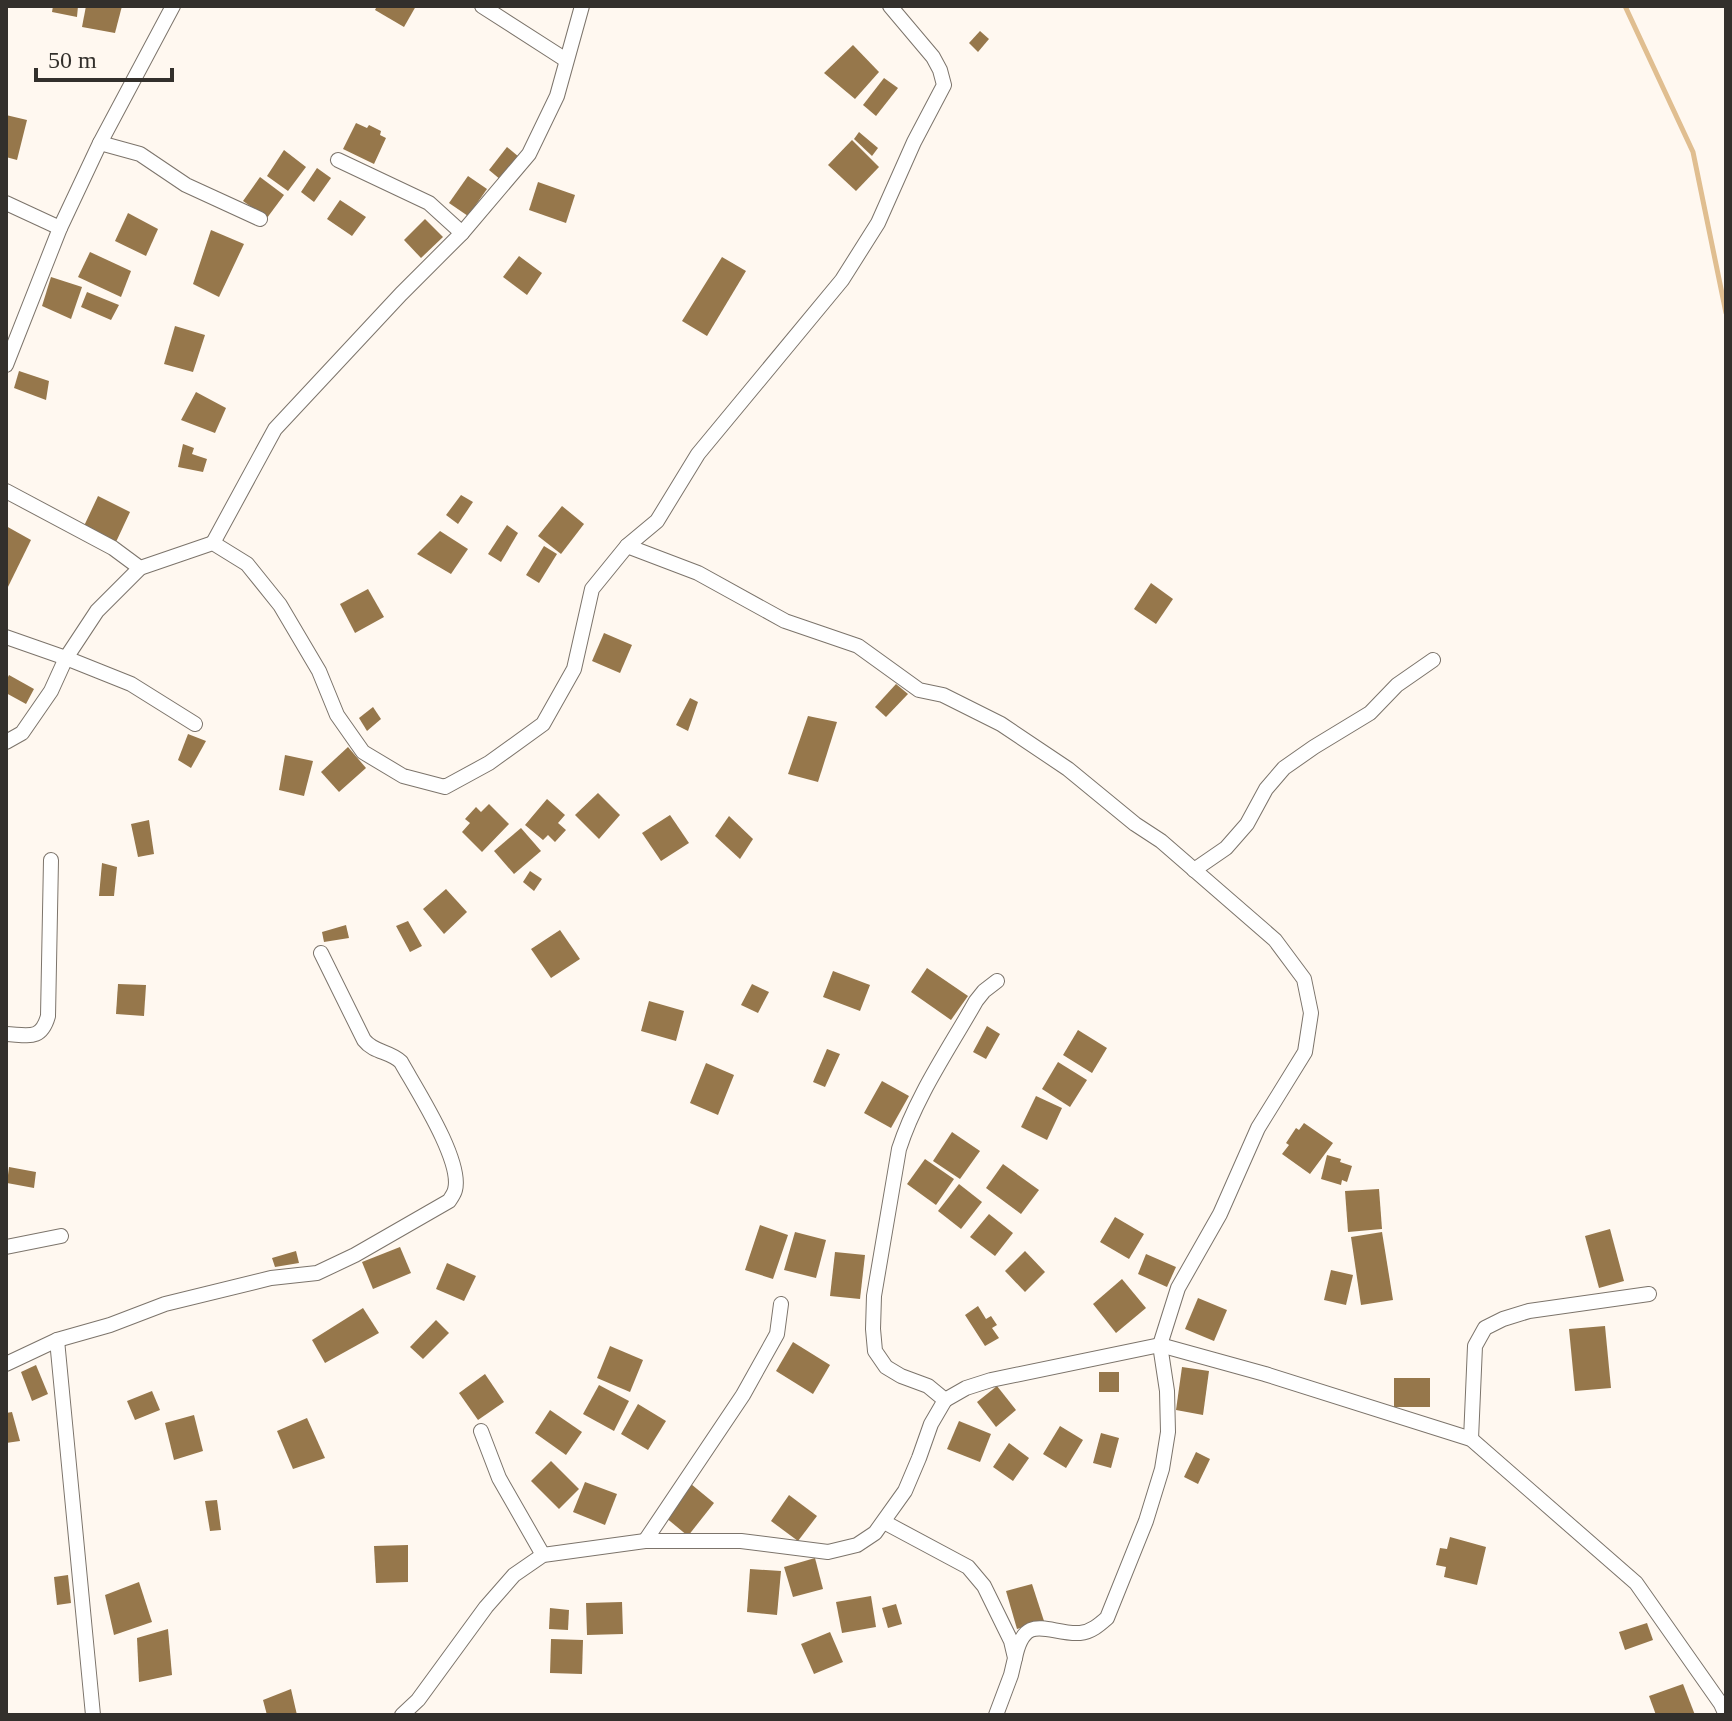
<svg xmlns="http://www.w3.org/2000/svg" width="1732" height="1721" viewBox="0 0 1732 1721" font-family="'Times New Roman',serif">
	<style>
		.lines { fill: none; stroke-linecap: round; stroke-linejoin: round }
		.stream { stroke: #e0be90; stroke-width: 5 }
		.building { fill: #96774b }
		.street-casing { stroke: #7c746b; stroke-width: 16 }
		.street { stroke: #fff; stroke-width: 14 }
	</style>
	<rect width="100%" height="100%" fill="#fff8f0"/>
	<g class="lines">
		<polyline class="stream" points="1625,6 1693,152 1726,313"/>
	</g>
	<g class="building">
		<polygon points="53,6 78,6 77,17 52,12"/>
		<polygon points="86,6 122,6 115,33 82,27"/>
		<polygon points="377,6 416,6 404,27 375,10"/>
		<polygon points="980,31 989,39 978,52 969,43"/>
		<polygon points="853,45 879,72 855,99 824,73"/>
		<polygon points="884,78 898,88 876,116 863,105"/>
		<polygon points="6,115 27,120 17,160 6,157"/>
		<polygon points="356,123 367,128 369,125 381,131 380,135 386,138 374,164 343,149"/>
		<polygon points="859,132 878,148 872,156 854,139"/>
		<polygon points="852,140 879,167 856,191 828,165"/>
		<polygon points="507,147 519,157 501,180 489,170"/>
		<polygon points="284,150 306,167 288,191 267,176"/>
		<polygon points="317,168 331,178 314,202 301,192"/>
		<polygon points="468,176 487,189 468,216 449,203"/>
		<polygon points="260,177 284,195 267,218 243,201"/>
		<polygon points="538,182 575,195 566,223 529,210"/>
		<polygon points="340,200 366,217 352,236 327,219"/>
		<polygon points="128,213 158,229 146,256 115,241"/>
		<polygon points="425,219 443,237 421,258 404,240"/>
		<polygon points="211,230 244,244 219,297 193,284"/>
		<polygon points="90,252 131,271 121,297 78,277"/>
		<polygon points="519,256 542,273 527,295 503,277"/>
		<polygon points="722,257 746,271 707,336 682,321"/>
		<polygon points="51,277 82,287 71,319 42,306"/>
		<polygon points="87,292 119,305 111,320 81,307"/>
		<polygon points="175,326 205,335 193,372 164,364"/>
		<polygon points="19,371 49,381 46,400 14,388"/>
		<polygon points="196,392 226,408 215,433 181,420"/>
		<polygon points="183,444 194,448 192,454 207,459 203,472 178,467"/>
		<polygon points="461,495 473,502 458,524 446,515"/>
		<polygon points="98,496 130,512 116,542 84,526"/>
		<polygon points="562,506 584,524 561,554 538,536"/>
		<polygon points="507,525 518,533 501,562 488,554"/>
		<polygon points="6,526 31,540 6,591"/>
		<polygon points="440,531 468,549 451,574 417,554"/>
		<polygon points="544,546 557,554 539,583 526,575"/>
		<polygon points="1151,583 1173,599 1156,624 1134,609"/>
		<polygon points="368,589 384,617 355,633 340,604"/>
		<polygon points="604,633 632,645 620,673 592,661"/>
		<polygon points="9,675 34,689 26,704 6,693 6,681"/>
		<polygon points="896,684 908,694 886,717 875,707"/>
		<polygon points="690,698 698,702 688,731 676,725"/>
		<polygon points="373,707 381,719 367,731 359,718"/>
		<polygon points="808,716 837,722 818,782 788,774"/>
		<polygon points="188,734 206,741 191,768 178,760"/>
		<polygon points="348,747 366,768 339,792 321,772"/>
		<polygon points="285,755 313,761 304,796 279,790"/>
		<polygon points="598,793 620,815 599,839 575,815"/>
		<polygon points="547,799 565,815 558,823 566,830 555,842 548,835 543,840 525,825"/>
		<polygon points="489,804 509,824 482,852 462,832 470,823 465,819 476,807 481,812"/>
		<polygon points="670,815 689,843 661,861 642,833"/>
		<polygon points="729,816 753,839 740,859 715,836"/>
		<polygon points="149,820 154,854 138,857 131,824"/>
		<polygon points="521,828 541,851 514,874 494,851"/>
		<polygon points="102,863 117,867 114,896 99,896"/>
		<polygon points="530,871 542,879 534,891 523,882"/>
		<polygon points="446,889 467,912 444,934 423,909"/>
		<polygon points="408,921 422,946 410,952 396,926"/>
		<polygon points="346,925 349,938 324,942 322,932"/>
		<polygon points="560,930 580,959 551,978 531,949"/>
		<polygon points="927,968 968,996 951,1020 911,992"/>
		<polygon points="833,971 870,985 860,1011 823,997"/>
		<polygon points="118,984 146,985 144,1016 116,1014"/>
		<polygon points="752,984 769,992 758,1013 741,1005"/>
		<polygon points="649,1001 684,1011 676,1041 641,1031"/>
		<polygon points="987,1026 1000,1034 986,1059 973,1052"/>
		<polygon points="1078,1030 1107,1048 1092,1073 1063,1055"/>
		<polygon points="827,1049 840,1054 825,1087 813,1082"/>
		<polygon points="1058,1062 1087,1080 1070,1107 1042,1089"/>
		<polygon points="706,1063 734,1075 718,1115 690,1103"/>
		<polygon points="882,1081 909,1096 891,1128 864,1113"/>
		<polygon points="1036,1096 1062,1108 1047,1140 1021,1127"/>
		<polygon points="1304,1123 1333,1143 1310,1174 1282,1154 1289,1145 1286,1143 1296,1128 1299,1130"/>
		<polygon points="952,1132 980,1151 960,1179 933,1161"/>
		<polygon points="1327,1155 1341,1159 1340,1162 1352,1166 1347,1182 1342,1180 1341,1185 1321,1179"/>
		<polygon points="925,1159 954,1179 936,1205 907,1184"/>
		<polygon points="1003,1164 1039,1190 1021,1214 986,1188"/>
		<polygon points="9,1167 36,1172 34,1188 7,1183"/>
		<polygon points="959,1184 982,1202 961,1229 938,1211"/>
		<polygon points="1379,1189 1382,1229 1348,1232 1345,1191"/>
		<polygon points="989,1214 1013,1233 995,1256 970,1237"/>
		<polygon points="1115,1217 1144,1234 1129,1259 1100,1242"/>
		<polygon points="760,1225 788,1235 773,1279 745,1270"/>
		<polygon points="1610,1229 1624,1281 1599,1288 1585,1236"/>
		<polygon points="795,1232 826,1240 816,1278 784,1270"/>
		<polygon points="1382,1232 1393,1300 1361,1305 1351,1237"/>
		<polygon points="400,1247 411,1273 373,1289 362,1262"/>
		<polygon points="296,1251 299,1263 275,1267 272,1258"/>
		<polygon points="1025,1251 1045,1272 1025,1292 1005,1271"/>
		<polygon points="835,1252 865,1255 860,1299 830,1296"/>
		<polygon points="1146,1254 1176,1267 1167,1287 1138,1274"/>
		<polygon points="447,1263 476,1276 464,1301 436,1289"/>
		<polygon points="1331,1270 1353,1275 1346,1305 1324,1300"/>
		<polygon points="1122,1279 1146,1308 1116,1333 1093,1304"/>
		<polygon points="1198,1298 1227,1310 1214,1341 1185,1329"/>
		<polygon points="978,1306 986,1319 991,1316 997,1325 992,1328 999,1338 985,1346 965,1315"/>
		<polygon points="363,1308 379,1333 325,1363 312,1340"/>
		<polygon points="436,1320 449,1333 423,1359 410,1347"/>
		<polygon points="1605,1326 1611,1388 1575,1391 1569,1329"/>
		<polygon points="793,1342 830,1365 813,1394 776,1371"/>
		<polygon points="610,1346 643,1360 630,1392 597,1378"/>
		<polygon points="36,1365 48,1394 32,1401 21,1372"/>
		<polygon points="1182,1367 1209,1371 1203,1415 1176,1410"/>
		<rect x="1099" y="1372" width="20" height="20"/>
		<polygon points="485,1374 504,1402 478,1420 459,1393"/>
		<rect x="1394" y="1378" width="36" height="29"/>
		<polygon points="599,1385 629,1401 614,1431 583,1414"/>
		<polygon points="997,1386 1016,1410 996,1427 977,1402"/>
		<polygon points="152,1391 160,1410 135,1420 127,1401"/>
		<polygon points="638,1404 666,1421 648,1450 621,1434"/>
		<polygon points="550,1410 582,1432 566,1455 535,1433"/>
		<polygon points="12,1412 20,1441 6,1443 6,1413"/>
		<polygon points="194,1415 203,1451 174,1460 165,1423"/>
		<polygon points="307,1418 325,1458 293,1469 277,1431"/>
		<polygon points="959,1421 991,1434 980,1462 947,1449"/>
		<polygon points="1060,1426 1083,1440 1066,1468 1043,1454"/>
		<polygon points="1101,1433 1119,1438 1111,1468 1093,1463"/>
		<polygon points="1009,1443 1029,1458 1013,1481 993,1467"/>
		<polygon points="1196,1452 1210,1459 1198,1484 1184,1477"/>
		<polygon points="551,1461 579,1489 559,1509 531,1481"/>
		<polygon points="585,1482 617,1494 605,1525 573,1512"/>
		<polygon points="691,1484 714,1503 688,1536 665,1517"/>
		<polygon points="789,1495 817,1516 798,1541 771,1521"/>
		<polygon points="217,1500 221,1530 210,1531 205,1501"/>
		<polygon points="1450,1537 1486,1547 1477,1585 1444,1577 1446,1567 1436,1565 1440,1548 1447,1549"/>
		<polygon points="408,1545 408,1582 376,1583 374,1546"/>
		<polygon points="815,1558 823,1589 793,1597 784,1567"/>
		<polygon points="750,1569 781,1571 777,1615 747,1612"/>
		<polygon points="68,1575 71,1603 57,1605 54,1577"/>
		<polygon points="139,1582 152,1622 114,1635 105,1595"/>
		<polygon points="1032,1584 1044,1621 1017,1629 1006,1591"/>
		<polygon points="871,1596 876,1627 842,1633 836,1602"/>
		<polygon points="622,1602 623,1634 587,1635 586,1603"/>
		<polygon points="896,1604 902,1624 888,1628 882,1608"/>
		<polygon points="550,1608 569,1610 568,1630 549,1629"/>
		<polygon points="1647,1623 1653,1640 1625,1650 1619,1632"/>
		<polygon points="168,1629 172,1675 139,1682 137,1638"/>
		<polygon points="830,1632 843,1662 814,1674 801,1644"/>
		<polygon points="551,1639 583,1640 582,1674 550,1673"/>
		<polygon points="1683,1684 1695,1715 1656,1715 1649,1696"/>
		<polygon points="291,1689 297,1715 267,1715 263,1700"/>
	</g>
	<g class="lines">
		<g class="street-casing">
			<g id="street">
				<polyline points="482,6 566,60"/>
				<polyline points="100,143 140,154 186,185 260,219"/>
				<polyline points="338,160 429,203 462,233"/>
				<polyline points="6,203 60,228"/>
				<polyline points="6,365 60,228 100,143 173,6"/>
				<polyline points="6,491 113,548 140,568"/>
				<polyline points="213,543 275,429 401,294 462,233 529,154 557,96 582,6"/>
				<path d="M627,546L698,573L785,621L858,646L919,690L943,695L1001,724L1068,769L1135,824L1161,841L1275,940L1304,979L1311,1013L1305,1052L1258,1128L1220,1214L1178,1288L1160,1345L1167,1391L1168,1432L1162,1469L1146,1521L1107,1618C1099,1625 1091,1632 1080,1633C1049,1635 1025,1610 1015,1658"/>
				<polyline points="6,637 66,658 131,684 195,724"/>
				<polyline points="6,742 22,733 51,691 66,658 97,611 140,568 213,543 247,564 280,605 319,671 337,715 363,752 403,776 445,787 489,763 543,724 574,669 592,589 627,546 657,521 698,454 842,280 878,223 914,142 944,85 940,70 933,57 890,6"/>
				<polyline points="1194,870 1226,848 1247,824 1266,789 1284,768 1314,747 1370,713 1397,685 1433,660"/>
				<path d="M6,1034C28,1035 41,1041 48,1016L51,860"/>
				<polyline points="6,1247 61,1236"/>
				<polyline points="57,1340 93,1715"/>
				<path d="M6,1364L57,1340L110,1325L165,1304L271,1278L317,1273L355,1255L449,1201C451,1198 454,1194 455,1190C463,1161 416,1089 401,1062C390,1051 374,1053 364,1040L321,953"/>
				<polyline points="945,1400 966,1388 991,1380 1160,1345 1265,1374 1471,1439 1636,1583 1721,1704 1726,1715"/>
				<polyline points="481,1431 499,1478 543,1555"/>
				<polyline points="1471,1439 1475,1346 1485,1328 1503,1319 1529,1311 1649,1294"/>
				<polyline points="884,1522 968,1567 984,1586 1011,1641 1015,1658 1011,1675 996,1715"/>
				<polyline points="645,1541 743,1395 777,1334 781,1304"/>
				<path d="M402,1715L418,1700L486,1607L514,1575L543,1555L645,1541H741L828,1552L857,1545L875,1533L905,1491L919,1458L931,1424L945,1400L928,1386L901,1376L886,1367L875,1351L873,1329L874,1296L899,1149C916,1096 949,1049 976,1001L984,991L997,981"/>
			</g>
		</g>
		<use href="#street" class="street"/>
	</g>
	<rect width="1732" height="1721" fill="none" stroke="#33302c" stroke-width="16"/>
	<path d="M36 68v12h136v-12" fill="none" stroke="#33302c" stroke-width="4"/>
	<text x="48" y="68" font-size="24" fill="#33302c" stroke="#fff8f0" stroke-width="6" paint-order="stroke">50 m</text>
</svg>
